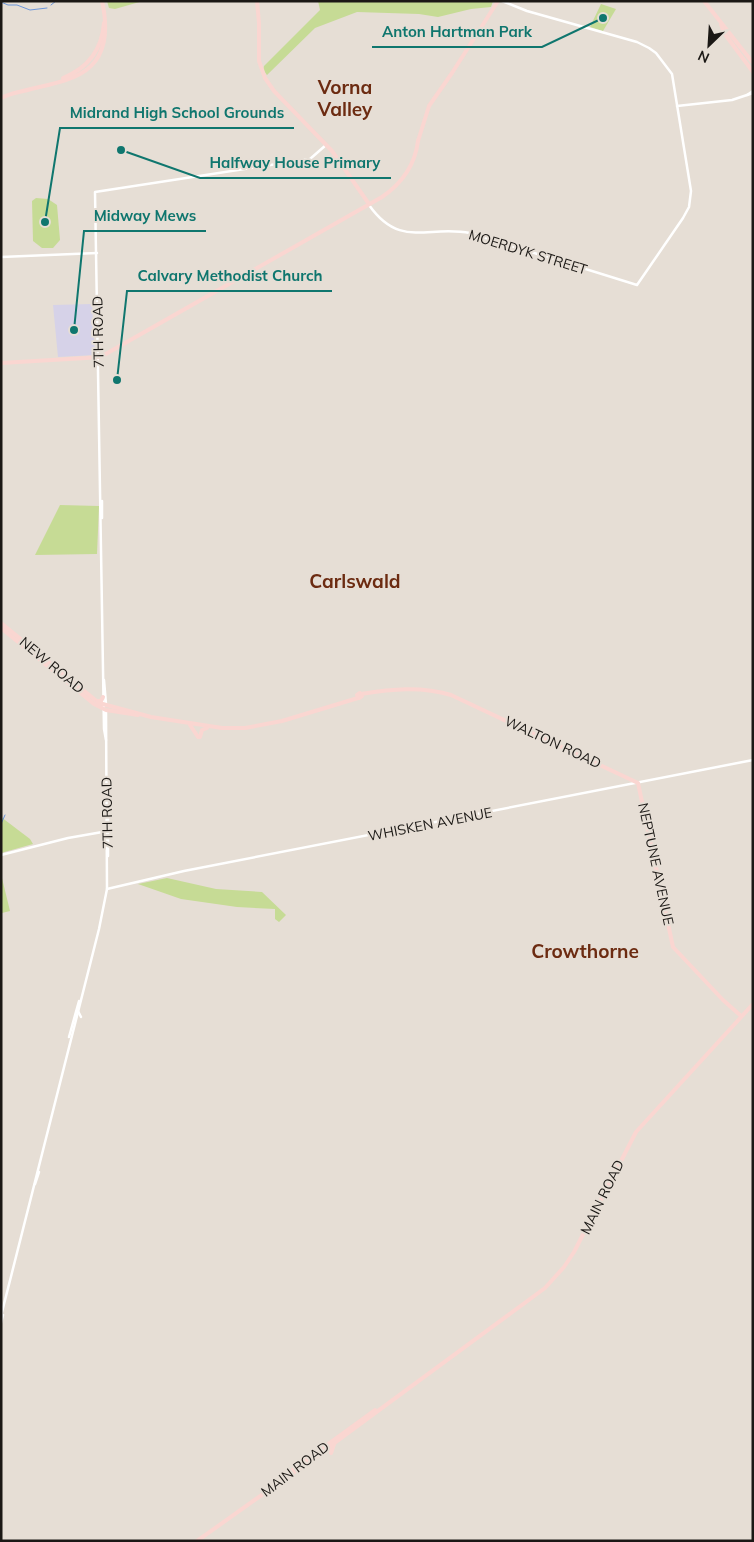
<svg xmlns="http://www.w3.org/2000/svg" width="754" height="1542" viewBox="0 0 754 1542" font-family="Mulish,sans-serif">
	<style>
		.commercial { fill: #d6d2e8 }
		.green { fill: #c6db95 }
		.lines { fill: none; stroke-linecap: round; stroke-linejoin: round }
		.stream { stroke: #6d97da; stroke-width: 1 }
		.minor { stroke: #fff; stroke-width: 2.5 }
		.major { stroke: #fad6d1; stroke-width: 4 }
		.labels { text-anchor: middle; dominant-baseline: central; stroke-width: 4; stroke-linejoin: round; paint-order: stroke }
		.street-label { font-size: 14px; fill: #1b1815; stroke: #e6ded5 }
		.district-label { font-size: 19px; font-weight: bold; fill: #6c2b11; stroke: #e6ded5 }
		.leader { fill: none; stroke: #0f766e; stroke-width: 2 }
		.callout-dot { fill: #0f766e; stroke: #e6ded5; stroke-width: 2 }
		.callout-label { font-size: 15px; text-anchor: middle; font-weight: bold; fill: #0f766e; stroke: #e6ded5; stroke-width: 4; stroke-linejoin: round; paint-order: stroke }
	</style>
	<rect width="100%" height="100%" fill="#e6ded5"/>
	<polygon class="commercial" points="92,304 95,355 58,357 53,305"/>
	<g class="green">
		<polygon points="107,1 143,1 115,9 109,8"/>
		<polygon points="318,1 493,1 491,7 471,9 438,17 419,14 357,12 315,28 267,75 263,70 264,66 320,10"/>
		<polygon points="601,4 616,9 603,31 590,27"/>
		<polygon points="36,198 48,199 57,205 60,240 53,248 42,248 33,241 32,201"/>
		<polygon points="60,505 99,506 97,554 35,555"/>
		<polygon points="1,817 30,839 33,844 1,853"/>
		<polygon points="1,874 10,911 2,913 1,917"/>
		<polygon points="167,878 216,889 262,892 286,915 279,922 275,919 275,909 237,907 181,899 138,884"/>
	</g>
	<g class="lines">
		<g class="stream">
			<polyline points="1,2 8,5 17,5 30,10 47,8"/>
			<polyline points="51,5 56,1"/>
			<polyline points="1,824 5,815"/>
		</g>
		<g class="minor">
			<polyline points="747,95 753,91"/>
			<polyline points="677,106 732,100 753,93"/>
			<path d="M369,205C400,249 427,225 470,233L637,285L683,218L689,207L691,191L672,74L656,53L649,48L637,42L527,11L502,1"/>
			<polyline points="1,257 97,253"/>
			<polyline points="102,501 102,518"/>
			<polyline points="104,680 106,704"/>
			<polyline points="106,740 104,729 95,192 310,159 326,145"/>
			<polyline points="108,819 108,856"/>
			<polyline points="1,855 68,838 108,831"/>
			<polyline points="107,889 184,871 753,760"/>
			<polyline points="78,1011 81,1017"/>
			<polyline points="69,1037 79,1001"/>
			<polyline points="35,1184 39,1172"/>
			<polyline points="1,1316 99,929 107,889 106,710"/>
			<polyline points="1,1323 3,1315"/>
		</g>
		<g class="major">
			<polyline points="257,1 259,23 259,61 265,78 274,91 332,151 369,204"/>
			<polyline points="704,1 753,63"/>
			<polyline points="721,24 724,33 753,72"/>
			<path d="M63,78C88,68 102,49 104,23"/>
			<path d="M1,98C11,93 21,92 31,89C47,85 66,82 80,74C108,59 108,28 102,1"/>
			<polyline points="418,141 429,106 452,73 498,1"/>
			<path d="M1,363L86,358L98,357L104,355L382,197C401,184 415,165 418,141"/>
			<polyline points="1,623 99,703 151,717 222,728 245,728 282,721 358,698"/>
			<polyline points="1,628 94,704 106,710 138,715"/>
			<polygon points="360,693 362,696 359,698 357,695"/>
			<path d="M361,694C392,689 421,686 451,695L638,783L673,947L723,1000L741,1016"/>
			<polyline points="97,701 101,701 103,697"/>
			<polyline points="190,725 198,737"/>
			<polyline points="200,737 202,730 207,728"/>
			<polyline points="331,1453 334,1444"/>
			<polyline points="284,1476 375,1410"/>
			<polyline points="197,1541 318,1455 545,1288 564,1267 574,1252 636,1132 753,1004"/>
		</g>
	</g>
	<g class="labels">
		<g class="street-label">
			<text transform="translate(528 252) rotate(17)">MOERDYK STREET</text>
			<text transform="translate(98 332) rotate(-91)">7TH ROAD</text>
			<text transform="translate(52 665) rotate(40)">NEW ROAD</text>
			<text transform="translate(553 742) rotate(25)">WALTON ROAD</text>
			<text transform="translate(107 813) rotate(-91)">7TH ROAD</text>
			<text transform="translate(430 824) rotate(-11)">WHISKEN AVENUE</text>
			<text transform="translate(656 864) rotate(78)">NEPTUNE AVENUE</text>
			<text transform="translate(602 1197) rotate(-64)">MAIN ROAD</text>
			<text transform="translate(295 1469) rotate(-37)">MAIN ROAD</text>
		</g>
		<g class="district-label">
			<text x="345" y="87">Vorna<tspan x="345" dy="22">Valley</tspan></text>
			<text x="355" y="581">Carlswald</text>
			<text x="585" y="951">Crowthorne</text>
		</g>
	</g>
	<path class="leader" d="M603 18L542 47H372M45 222L60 128H294M121 150L200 178H391M74 330L84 231H206M117 380L127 291H332"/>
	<g class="callout-dot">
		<circle cx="603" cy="18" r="5"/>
		<circle cx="45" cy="222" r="5"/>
		<circle cx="121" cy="150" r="5"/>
		<circle cx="74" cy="330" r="5"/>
		<circle cx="117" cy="380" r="5"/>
	</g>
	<g class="callout-label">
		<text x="457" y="37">Anton Hartman Park</text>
		<text x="177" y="118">Midrand High School Grounds</text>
		<text x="295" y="168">Halfway House Primary</text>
		<text x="145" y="221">Midway Mews</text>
		<text x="230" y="281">Calvary Methodist Church</text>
	</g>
	<rect width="754" height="1542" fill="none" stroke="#1b1815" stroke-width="5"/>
	<g transform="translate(709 45) rotate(205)" stroke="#e6ded5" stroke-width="4" paint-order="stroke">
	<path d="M0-4L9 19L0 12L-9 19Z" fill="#1b1815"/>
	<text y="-8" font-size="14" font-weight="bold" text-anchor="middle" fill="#1b1815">N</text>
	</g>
</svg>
